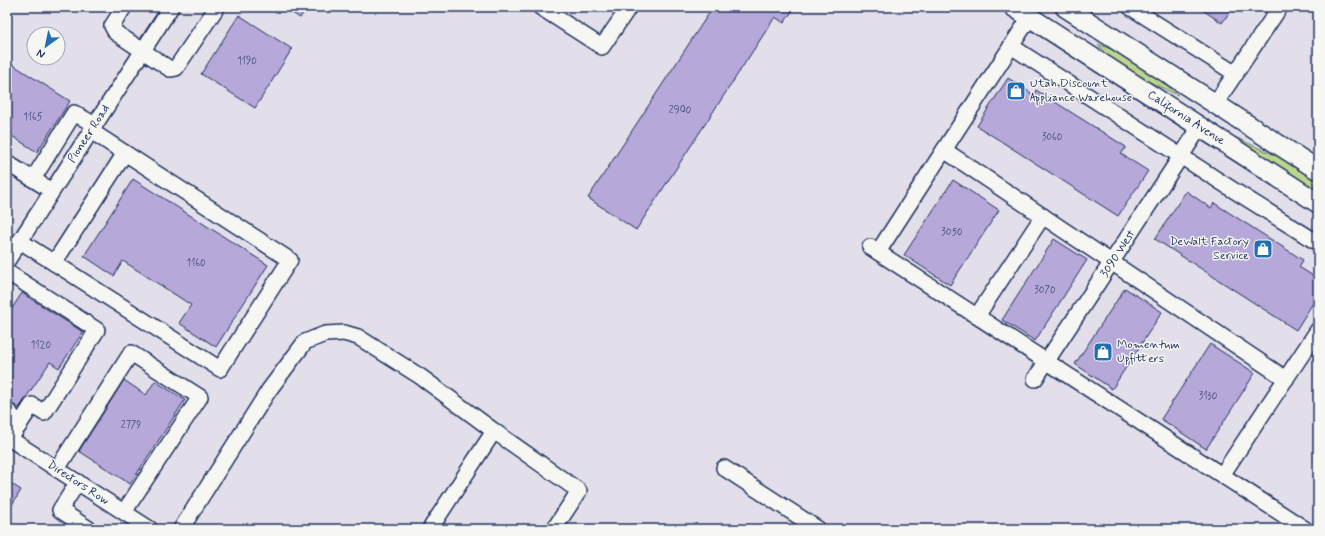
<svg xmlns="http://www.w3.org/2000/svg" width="1325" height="536" viewBox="0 0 1325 536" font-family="Mynerve,sans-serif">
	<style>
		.built { fill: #e3dfea; fill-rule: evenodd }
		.green { fill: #bcd68d; stroke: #6c8276 }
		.building { fill: #b6a8d9; stroke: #1b2f5e }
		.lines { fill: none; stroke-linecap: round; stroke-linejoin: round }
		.minor-casing { stroke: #1b2f5e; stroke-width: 18 }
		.major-casing { stroke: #1b2f5e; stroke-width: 22 }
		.minor { stroke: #f6f6f2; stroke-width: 15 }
		.major { stroke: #f6f6f2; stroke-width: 19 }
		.labels { text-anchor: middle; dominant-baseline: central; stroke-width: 3; stroke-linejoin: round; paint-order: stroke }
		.number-label { font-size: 10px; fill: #424d7d }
		.poi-label { font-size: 12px; fill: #1b2f5e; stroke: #f6f6f2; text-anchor: start }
		.street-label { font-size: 12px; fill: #1b2f5e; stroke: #f6f6f2 }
	</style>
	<rect width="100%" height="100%" fill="#f6f6f2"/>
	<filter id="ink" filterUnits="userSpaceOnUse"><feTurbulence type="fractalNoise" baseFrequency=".025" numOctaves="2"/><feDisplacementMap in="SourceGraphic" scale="8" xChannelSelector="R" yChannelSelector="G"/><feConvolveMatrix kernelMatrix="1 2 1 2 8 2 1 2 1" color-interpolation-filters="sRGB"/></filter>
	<g filter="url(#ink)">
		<path class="built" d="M7,7H1318V529H7ZM34,34H58V58H34Z"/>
		<g class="green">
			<polygon points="1098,44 1121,53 1153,72 1178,95 1123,70 1112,63"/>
			<polygon points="1219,130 1297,165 1318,179 1318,194"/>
		</g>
		<g class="building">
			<polygon points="283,7 307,7 300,18"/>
			<polygon points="713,7 795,7 784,23 775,17 636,230 588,198"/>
			<polygon points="1198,7 1233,7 1222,23"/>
			<polygon points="239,15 292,49 255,108 201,74"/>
			<polygon points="7,61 70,101 37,152 7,133"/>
			<polygon points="1008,78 1034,95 1036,90 1126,147 1121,154 1148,171 1118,216 977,126"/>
			<polygon points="133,179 268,265 216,347 179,323 191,305 123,261 114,276 84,256"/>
			<polygon points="953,180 999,210 950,285 904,255"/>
			<polygon points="1186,191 1211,208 1214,203 1303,260 1299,267 1318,279 1318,295 1296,330 1155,239"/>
			<polygon points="1054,239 1087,260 1035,341 1002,320"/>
			<polygon points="1125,288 1162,312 1112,389 1075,364"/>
			<polygon points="22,293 83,332 59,368 50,362 19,408 7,401 7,316"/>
			<polygon points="1210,344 1255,373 1206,449 1161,419"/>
			<polygon points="124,380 146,395 155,381 185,400 130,484 79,451"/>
			<polygon points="7,481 21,490 7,513"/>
		</g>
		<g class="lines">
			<g class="minor-casing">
				<g id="minor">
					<polyline points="124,7 112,26 116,33 170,69 176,68 217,7"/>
					<polyline points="540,7 602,47 629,7"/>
					<polyline points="1130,7 1236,74"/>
					<polyline points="1011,46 1230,188 1318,243"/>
					<polyline points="1215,104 1280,7"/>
					<polyline points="944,150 1286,379"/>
					<polyline points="7,163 52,191"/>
					<polyline points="33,179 74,113 95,125"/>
					<polyline points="20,241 220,369 290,260 91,131"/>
					<polyline points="870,247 1305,529"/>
					<polyline points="878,252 1030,17"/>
					<polyline points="7,261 171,7"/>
					<polyline points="54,263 125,153"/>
					<polyline points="7,272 97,330 44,413 32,405 10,439"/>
					<polyline points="977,316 1043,216"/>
					<polyline points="1035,379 1200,127"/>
					<polyline points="7,411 10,413 19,426"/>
					<polyline points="494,431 579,491 554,529"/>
					<polyline points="7,437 150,529"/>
					<polyline points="724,468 818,529"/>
					<polyline points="57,469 131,353 200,397 124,512"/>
					<polyline points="1222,475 1318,330"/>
					<polyline points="78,482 60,510 89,529"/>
					<polyline points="181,529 269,390 305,342 325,334 344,333 358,337 421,377 494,431 430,529"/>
				</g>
			</g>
			<g class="major-casing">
				<g id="major">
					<polyline points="1014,7 1318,203"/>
					<polyline points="1065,7 1318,170"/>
				</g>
			</g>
			<use href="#minor" class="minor"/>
			<use href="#major" class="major"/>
		</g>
	</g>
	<defs>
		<g id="shop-square" transform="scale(1)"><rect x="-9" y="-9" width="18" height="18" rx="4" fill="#1f6fb2" stroke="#f6f6f2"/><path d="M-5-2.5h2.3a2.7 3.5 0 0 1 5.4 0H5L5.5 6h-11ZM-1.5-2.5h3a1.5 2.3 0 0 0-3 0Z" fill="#fff"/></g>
	</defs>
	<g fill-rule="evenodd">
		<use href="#shop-square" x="1016" y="91"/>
		<use href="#shop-square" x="1263" y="249"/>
		<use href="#shop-square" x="1103" y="352"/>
	</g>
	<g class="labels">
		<g class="number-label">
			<text x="247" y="61">1190</text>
			<text x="680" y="110">2900</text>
			<text x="33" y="117">1165</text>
			<text x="1052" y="137">3060</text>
			<text x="952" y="232">3050</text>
			<text x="196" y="263">1160</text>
			<text x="1045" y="290">3070</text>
			<text x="41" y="345">1120</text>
			<text x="1208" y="396">3130</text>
			<text x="131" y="425">2779</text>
		</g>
		<g class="poi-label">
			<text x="1030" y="84">Utah Discount<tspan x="1030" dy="14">Appliance Warehouse</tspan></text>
			<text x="1249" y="242" text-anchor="end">DeWalt Factory<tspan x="1249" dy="14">Service</tspan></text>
			<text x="1117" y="345">Momentum<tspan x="1117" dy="14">Upfitters</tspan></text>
		</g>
		<g class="street-label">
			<text transform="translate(1186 118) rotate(33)">California Avenue</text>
			<text transform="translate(89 134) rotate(-57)">Pioneer Road</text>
			<text transform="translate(1118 254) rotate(-57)">3090 West</text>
			<text transform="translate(78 483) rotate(33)">Directors Row</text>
		</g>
	</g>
	<rect width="1325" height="536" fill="none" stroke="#f6f6f2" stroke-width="24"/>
	<rect x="12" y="12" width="1301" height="512" fill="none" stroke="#1b2f5e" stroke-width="1.5" filter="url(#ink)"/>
	<g transform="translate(46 46) rotate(213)"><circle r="19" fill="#f6f6f2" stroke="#9ea6b7"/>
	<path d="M0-3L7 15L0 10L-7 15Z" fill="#1f6fb2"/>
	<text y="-6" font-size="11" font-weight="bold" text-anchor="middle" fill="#1b2f5e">N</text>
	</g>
</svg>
